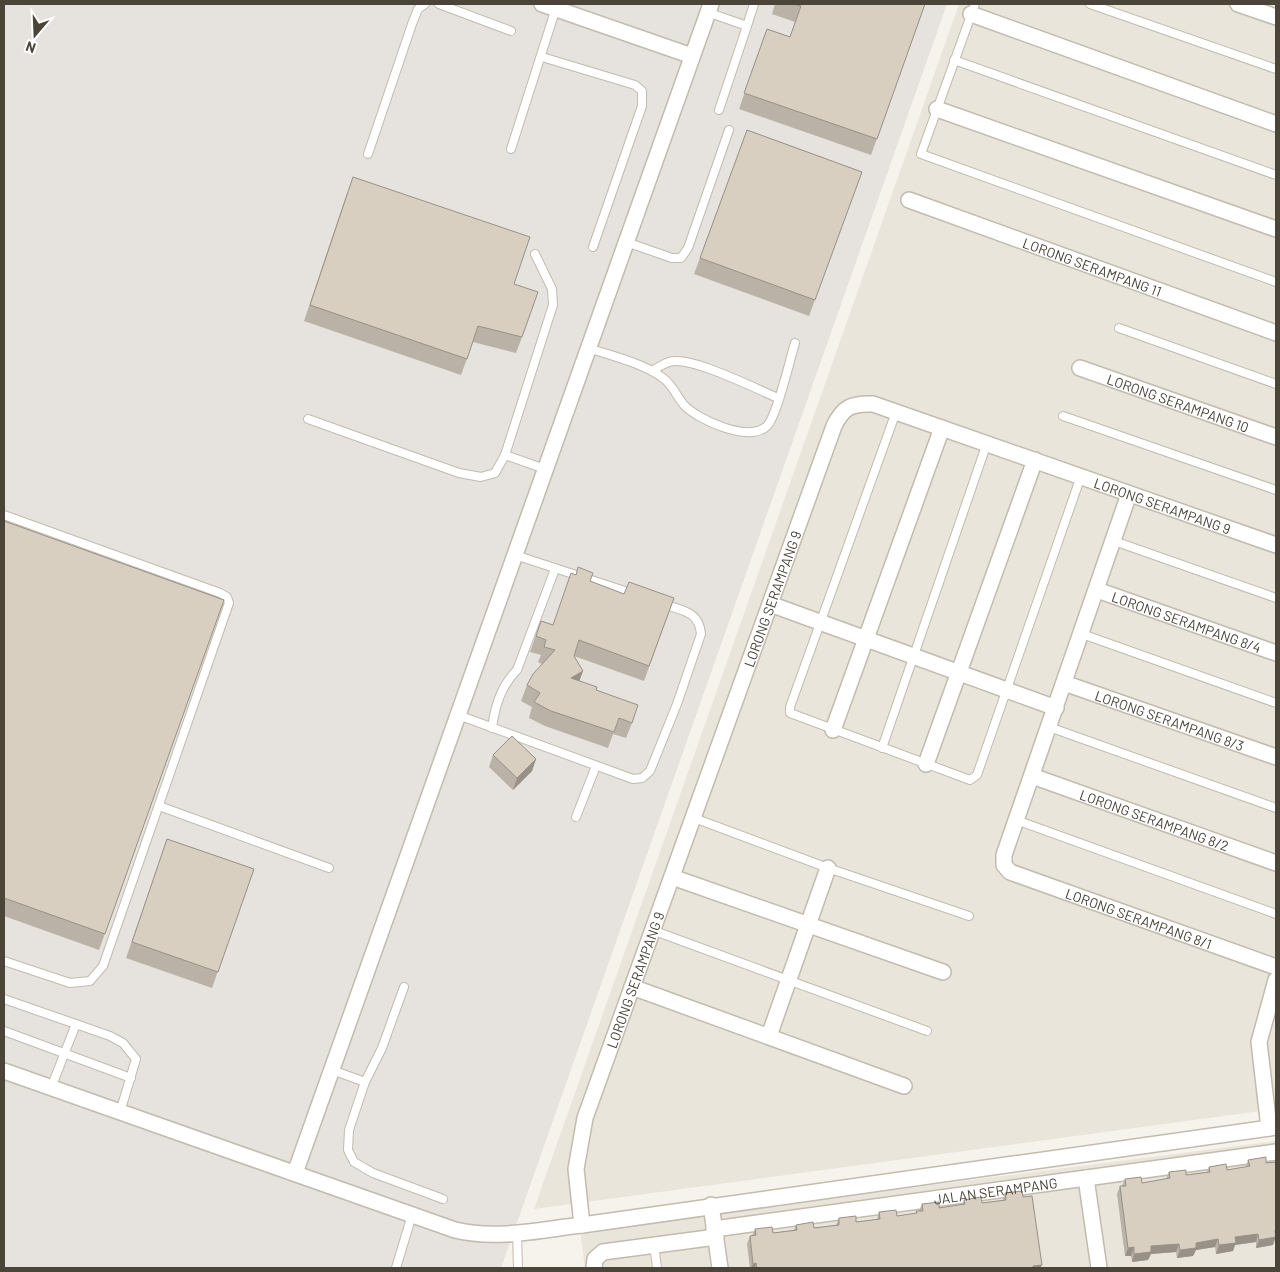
<svg xmlns="http://www.w3.org/2000/svg" width="1280" height="1272" viewBox="0 0 1280 1272" font-family="Barlow,sans-serif">
	<style>
		.residential { fill: #eae5da }
		.industrial { fill: #e6e2dd }
		.lines { fill: none; stroke-linecap: round; stroke-linejoin: round }
		.lane-casing { stroke: #c2bbae; stroke-width: 10 }
		.street-casing { stroke: #c2bbae; stroke-width: 18 }
		.lane { stroke: #fff; stroke-width: 8 }
		.street { stroke: #fff; stroke-width: 15 }
		.wall { fill: #bab2a6 }
		.shaded-wall { fill: #979187 }
		.building { fill: #d8cfc1; stroke: #979187 }
		.labels { text-anchor: middle; dominant-baseline: central; stroke-width: 4; stroke-linejoin: round; paint-order: stroke }
		.street-label { font-size: 14px; fill: #4b4439; stroke: #fff }
	</style>
	<rect width="100%" height="100%" fill="#f6f3ec"/>
	<g class="residential">
		<polygon points="959,4 1276,4 1276,1109 534,1209"/>
		<polygon points="1276,1141 1276,1268 585,1268 580,1230"/>
	</g>
	<polygon class="industrial" points="4,4 947,4 501,1268 4,1268"/>
	<g class="lines">
		<g class="lane-casing">
			<g id="lane">
				<polyline points="439,4 511,31"/>
				<polyline points="975,4 921,154 1276,282"/>
				<polyline points="1090,4 1276,69"/>
				<polyline points="707,12 747,26 719,110"/>
				<polyline points="747,26 754,4"/>
				<polyline points="542,57 635,85 642,91 642,106 593,247"/>
				<polyline points="954,60 1276,175"/>
				<polyline points="511,149 556,8"/>
				<polyline points="368,154 412,24 418,9 425,4"/>
				<polyline points="626,242 672,258 681,258 688,248 729,130"/>
				<polyline points="535,254 552,289 553,305 505,455 545,469"/>
				<polyline points="1119,328 1276,384"/>
				<path d="M588,348C612,356 643,363 663,378C673,385 676,396 684,405C698,420 749,443 767,426C777,416 790,359 795,343"/>
				<path d="M652,371C657,368 663,364 669,362C690,355 756,389 778,398"/>
				<polyline points="896,412 790,707 790,713 970,780 977,775 1081,476"/>
				<polyline points="1063,416 1276,490"/>
				<polyline points="308,419 459,473 481,477 495,473 505,455"/>
				<polyline points="4,515 220,593 227,597 229,603 103,966 90,981 70,983 4,961"/>
				<polyline points="1114,541 1276,598"/>
				<polyline points="515,555 634,594"/>
				<polyline points="1082,634 1276,703"/>
				<path d="M458,715L633,779L642,778L650,771L677,704L701,634C699,610 681,611 661,603"/>
				<polyline points="1049,727 1276,808"/>
				<path d="M492,728C495,706 501,686 517,670L555,569"/>
				<polyline points="882,748 987,443"/>
				<polyline points="159,806 329,868"/>
				<polyline points="576,817 596,766"/>
				<polyline points="694,818 828,868 969,916"/>
				<polyline points="1016,820 1276,914"/>
				<polyline points="652,930 927,1031"/>
				<polyline points="4,999 110,1036 123,1043 136,1059 120,1112"/>
				<polyline points="4,1031 131,1078"/>
				<polyline points="332,1070 365,1082 349,1130 348,1150 354,1162 373,1173 443,1199"/>
				<polyline points="365,1082 382,1048 404,987"/>
				<polyline points="51,1088 76,1024"/>
				<polyline points="517,1233 518,1268"/>
				<polyline points="654,1244 657,1268"/>
				<polyline points="396,1268 412,1215"/>
			</g>
		</g>
		<g class="street-casing">
			<g id="street">
				<polyline points="542,4 692,56"/>
				<polyline points="1238,4 1276,17"/>
				<polyline points="971,14 1276,124"/>
				<polyline points="937,109 1276,229"/>
				<path id="s1" d="M909,200L1276,333"/>
				<path id="s2" d="M1080,368L1276,437"/>
				<path id="s3" d="M1129,494L1004,855V865L1010,872L1276,967"/>
				<path id="s4" d="M1097,590L1276,653"/>
				<polyline points="770,604 1056,708"/>
				<path id="s5" d="M1064,683L1276,757"/>
				<polyline points="833,730 942,428"/>
				<polyline points="926,764 1035,460"/>
				<path id="s6" d="M1032,776L1276,863"/>
				<polyline points="672,877 943,972"/>
				<polyline points="632,987 904,1086"/>
				<polyline points="769,1036 828,868"/>
				<path d="M4,1071L455,1230C497,1240 539,1230 582,1225L1276,1127"/>
				<polyline points="1269,1128 1259,1042 1276,980"/>
				<polyline points="295,1173 711,4"/>
				<polyline points="1086,1178 1099,1268"/>
				<polyline points="711,1205 720,1268"/>
				<path id="s7" d="M582,1225L576,1169L585,1118L834,426C843,407 852,403 873,404L1276,545"/>
				<path id="s8" d="M714,1229L1276,1152"/>
				<polyline points="594,1268 595,1259 603,1252 716,1237"/>
			</g>
		</g>
		<use href="#lane" class="lane"/>
		<use href="#street" class="street"/>
	</g>
	<g class="wall">
		<polygon points="775,4 925,4 871,155 739,109 767,29 790,37 795,22 772,14"/>
		<polygon points="747,130 862,172 809,316 694,274"/>
		<polygon points="347,193 514,284 522,337 516,353 473,342 461,375 304,321"/>
		<polygon points="4,521 224,600 99,950 4,916"/>
		<polygon points="590,581 624,594 674,598 644,681 574,656 583,671 579,681 596,690 632,723 626,738 613,734 608,748 545,726 529,718 532,707 521,701 527,685 542,664 538,662 541,655 530,652 541,621 553,625"/>
		<polygon points="493,755 536,759 532,771 513,790 489,767"/>
		<polygon points="167,839 254,869 212,988 126,958"/>
		<polygon points="1248,1160 1266,1163 1276,1162 1276,1239 1275,1239 1273,1245 1256,1248 1256,1242 1235,1245 1233,1251 1216,1254 1215,1247 1196,1250 1193,1256 1177,1258 1176,1252 1151,1254 1148,1260 1132,1262 1131,1256 1125,1256 1117,1194 1120,1186 1122,1186 1125,1179 1142,1183 1166,1179 1169,1172 1186,1175 1207,1172 1209,1167 1227,1170 1246,1167"/>
		<polygon points="1005,1193 1023,1197 1042,1265 1040,1268 750,1268 747,1244 750,1236 752,1236 755,1229 773,1233 794,1230 796,1225 814,1228 836,1225 839,1218 856,1222 877,1219 879,1212 897,1216 916,1214 916,1211 919,1211 922,1204 939,1208 962,1205 964,1200 982,1203 1003,1200"/>
	</g>
	<g class="shaded-wall">
		<polygon points="583,671 577,687 571,678"/>
		<polygon points="536,759 532,771 513,790 517,778"/>
		<polygon points="1276,1231 1276,1239 1275,1239 1273,1245 1256,1248 1259,1240"/>
		<polygon points="1258,1234 1256,1242 1235,1245 1233,1251 1216,1254 1219,1245 1235,1237"/>
		<polygon points="1218,1239 1215,1247 1196,1250 1193,1256 1177,1258 1180,1250 1196,1243"/>
		<polygon points="1179,1244 1176,1252 1151,1254 1148,1260 1132,1262 1134,1254 1151,1246"/>
		<polygon points="1134,1247 1131,1256 1125,1256 1128,1248"/>
		<polygon points="756,1263 755,1268 751,1268 753,1264"/>
		<polygon points="1042,1265 1040,1268 1032,1268 1033,1266"/>
	</g>
	<g class="building">
		<polygon points="793,4 925,4 877,139 744,93 767,29 790,37 801,6"/>
		<polygon points="747,130 862,172 815,300 700,258"/>
		<polygon points="353,177 530,237 514,284 538,292 522,337 478,326 467,359 310,305"/>
		<polygon points="4,521 224,600 105,934 4,898"/>
		<polygon points="578,567 593,573 590,581 624,594 629,582 674,598 649,666 579,640 574,656 583,671 571,678 597,687 596,690 638,705 632,723 619,718 614,732 551,711 534,702 540,693 527,685 533,674 555,650 544,647 546,640 536,636 541,621 553,625 571,573 576,575"/>
		<polygon points="512,736 536,759 517,778 493,755"/>
		<polygon points="167,839 254,869 218,972 132,942"/>
		<polygon points="1266,1157 1266,1163 1276,1162 1276,1231 1275,1231 1276,1237 1259,1240 1258,1234 1235,1237 1236,1243 1219,1245 1218,1239 1196,1243 1196,1248 1180,1250 1179,1244 1151,1246 1151,1252 1134,1254 1134,1247 1128,1248 1120,1186 1126,1186 1125,1179 1141,1177 1142,1183 1170,1178 1169,1172 1186,1170 1186,1175 1210,1172 1209,1167 1226,1164 1227,1170 1250,1166 1248,1160"/>
		<polygon points="1022,1191 1023,1197 1032,1196 1042,1265 1033,1266 1033,1268 757,1268 756,1263 753,1264 750,1236 756,1235 755,1229 772,1227 773,1233 797,1230 796,1225 813,1222 814,1228 839,1225 839,1218 856,1216 856,1222 880,1219 879,1212 896,1210 897,1216 917,1213 916,1211 923,1211 922,1204 939,1202 939,1208 965,1204 964,1200 981,1197 982,1203 1006,1200 1005,1193"/>
	</g>
	<g class="labels">
		<g class="street-label">
			<text stroke="none"><textPath href="#s1" startOffset="195">LORONG SERAMPANG 11</textPath></text>
			<text stroke="none"><textPath href="#s2" startOffset="104">LORONG SERAMPANG 10</textPath></text>
			<text stroke="none"><textPath href="#s7" startOffset="1199">LORONG SERAMPANG 9</textPath></text>
			<text stroke="none"><textPath href="#s7" startOffset="660">LORONG SERAMPANG 9</textPath></text>
			<text stroke="none"><textPath href="#s4" startOffset="95">LORONG SERAMPANG 8/4</textPath></text>
			<text stroke="none"><textPath href="#s5" startOffset="112">LORONG SERAMPANG 8/3</textPath></text>
			<text stroke="none"><textPath href="#s6" startOffset="130">LORONG SERAMPANG 8/2</textPath></text>
			<text stroke="none"><textPath href="#s3" startOffset="538">LORONG SERAMPANG 8/1</textPath></text>
			<text stroke="none"><textPath href="#s7" startOffset="255">LORONG SERAMPANG 9</textPath></text>
			<text stroke="none"><textPath href="#s8" startOffset="284">JALAN SERAMPANG</textPath></text>
		</g>
	</g>
	<rect width="1280" height="1272" fill="none" stroke="#4b4439" stroke-width="10"/>
	<g transform="translate(35 35) rotate(199)" stroke="#ffffff" stroke-width="4" paint-order="stroke">
	<path d="M0-4L9 19L0 12L-9 19Z" fill="#4b4439"/>
	<text y="-8" font-size="14" font-weight="bold" text-anchor="middle" fill="#4b4439">N</text>
	</g>
</svg>
